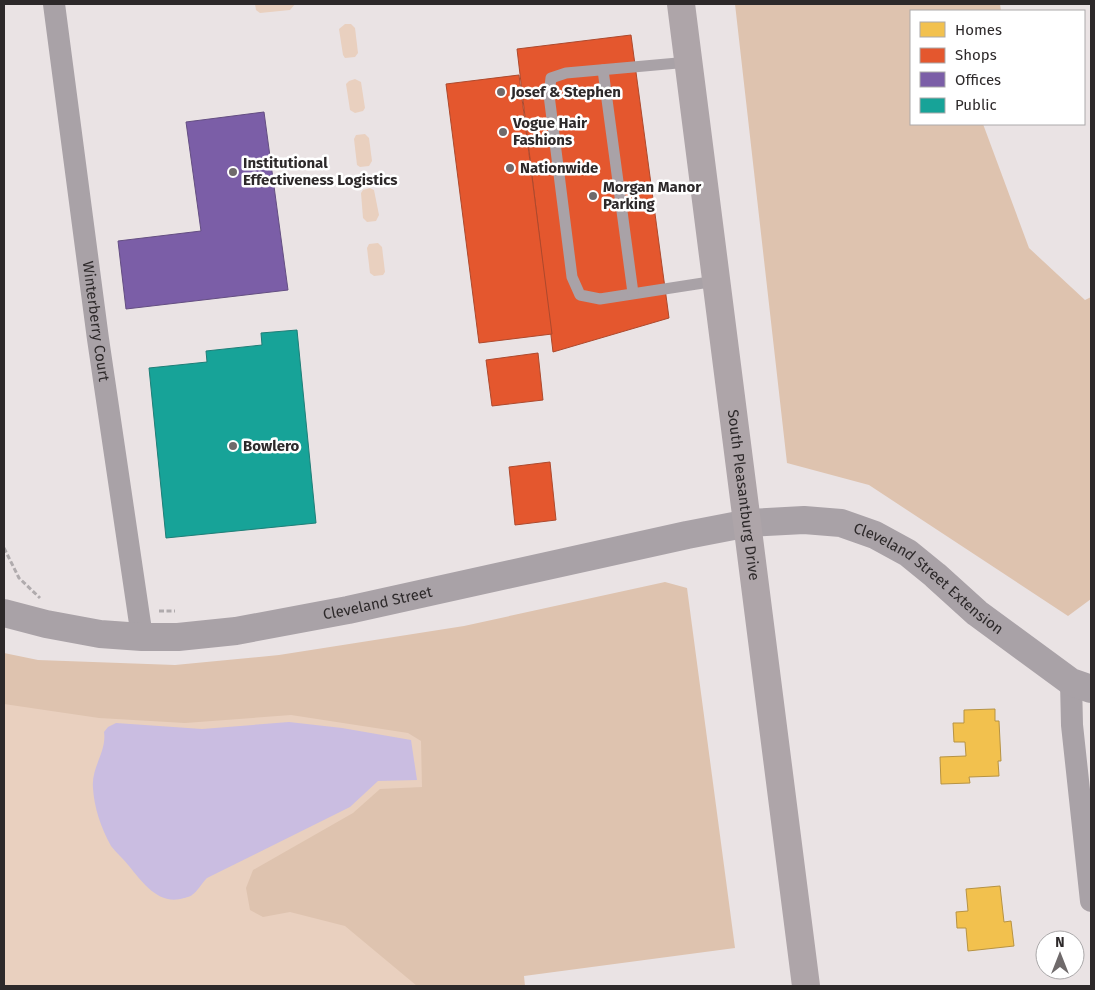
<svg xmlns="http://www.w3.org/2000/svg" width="1095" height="990" viewBox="0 0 1095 990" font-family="'Fira Sans',sans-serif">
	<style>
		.green { fill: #e9d0bf }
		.forest { fill: #dec3af }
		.water { fill: #cabde1 }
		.homes { fill: #f2c14e; stroke: #b79343 }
		.shops { fill: #e4572e; stroke: #ad492d }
		.offices { fill: #7b5ea7; stroke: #644e82 }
		.public { fill: #17a398; stroke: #1e7e77 }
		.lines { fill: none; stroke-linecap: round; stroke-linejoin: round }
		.path { stroke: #b0abad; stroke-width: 3; stroke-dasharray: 5 2.5; stroke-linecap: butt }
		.service { stroke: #a9a2a7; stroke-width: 11 }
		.minor { stroke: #a9a2a7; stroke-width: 22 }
		.tertiary { stroke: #a9a2a7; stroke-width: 28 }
		.primary { stroke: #aea5a9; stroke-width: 28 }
		.poi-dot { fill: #6f6a6b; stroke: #fff; stroke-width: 2 }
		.labels { text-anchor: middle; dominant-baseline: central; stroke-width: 5; stroke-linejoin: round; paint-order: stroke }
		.poi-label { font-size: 15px; font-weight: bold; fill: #2d292a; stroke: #fff; text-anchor: start }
		.street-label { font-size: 15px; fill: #2d292a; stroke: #fff }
	</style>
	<rect width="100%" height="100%" fill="#eae3e4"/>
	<g class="green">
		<polygon points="255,4 295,4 290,10 260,13 256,10"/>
		<polygon points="345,24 351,24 355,28 358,53 355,57 345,58 343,55 339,29"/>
		<polygon points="355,79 361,82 365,108 363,111 355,113 350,110 346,84 349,81"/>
		<polygon points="365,134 369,138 372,161 369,166 360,167 357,165 354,139 356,135"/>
		<polygon points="370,188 374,190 379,215 376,221 367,222 363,218 361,193 363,190"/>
		<polygon points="378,243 382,247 385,272 383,275 374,276 370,273 367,248 369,244"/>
		<polygon points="424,644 460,986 4,986 4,660 220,671"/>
	</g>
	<g class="forest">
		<polygon points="735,4 1000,4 1001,11 911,11 911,124 983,124 1029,248 1085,300 1091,297 1091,599 1068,616 869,485 787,463"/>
		<polygon points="665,582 687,588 735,948 524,976 525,986 417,986 345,926 290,912 263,917 250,910 246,888 253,870 353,813 380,789 422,787 421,741 408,733 291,715 185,723 99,718 4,704 4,653 38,660 175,665 279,655 464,626"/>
	</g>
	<path class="water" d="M289,722L342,728L411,740L417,780L378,781L350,807L207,878C202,883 197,892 192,895C191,896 185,898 184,898C159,906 143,883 129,866C124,859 116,853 111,846C101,828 94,807 93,788C91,767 107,752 104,732L108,727L116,723L202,729Z"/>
	<g class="homes">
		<polygon points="995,709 995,721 999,721 1001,761 998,761 999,776 969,777 970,783 941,784 940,757 966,756 965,742 954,742 953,723 964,723 964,710"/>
		<polygon points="1000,886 1004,922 1011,921 1014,946 968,951 966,928 957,928 956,912 968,911 966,889"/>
	</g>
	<g class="shops">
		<polygon points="631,35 669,318 553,352 517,49"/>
		<polygon points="519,75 552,334 479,343 446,84"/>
		<polygon points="538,353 543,400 492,406 486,360"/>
		<polygon points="550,462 556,520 515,525 509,467"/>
	</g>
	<polygon class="offices" points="264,112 288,290 126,309 118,241 201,231 186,122"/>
	<polygon class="public" points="297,330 316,523 166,538 149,368 207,362 206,351 262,345 261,333"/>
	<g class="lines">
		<g class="path">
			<polyline points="4,548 19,578 40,598"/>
			<polyline points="159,611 175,611"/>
		</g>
		<g class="service">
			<polyline points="689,62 566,73 551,78 549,95 572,277 580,295 600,299 716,281"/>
			<polyline points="603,70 633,293"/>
		</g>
		<g class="minor">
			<path id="s1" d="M54,4L98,339L142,637"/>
			<polyline points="1071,682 1072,725 1091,901"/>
		</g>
		<path class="tertiary" id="s2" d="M4,613L46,624L100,634L142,637H178L236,631L348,610L687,535L749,523L804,520L841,523L875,535L908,553L935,575L977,613L1071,682L1091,689"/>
		<path class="primary" id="s3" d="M681,4L806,986"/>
	</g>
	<g class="poi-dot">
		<circle cx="501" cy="92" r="5"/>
		<circle cx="503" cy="132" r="5"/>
		<circle cx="510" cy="168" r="5"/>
		<circle cx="233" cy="172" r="5"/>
		<circle cx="593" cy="196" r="5"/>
		<circle cx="233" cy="446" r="5"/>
	</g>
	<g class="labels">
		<g class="poi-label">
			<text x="511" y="92">Josef &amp; Stephen</text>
			<text x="513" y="123">Vogue Hair<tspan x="513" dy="17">Fashions</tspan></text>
			<text x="243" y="163">Institutional<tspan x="243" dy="17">Effectiveness Logistics</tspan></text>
			<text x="520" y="168">Nationwide</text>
			<text x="603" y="187">Morgan Manor<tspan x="603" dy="17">Parking</tspan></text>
			<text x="243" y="446">Bowlero</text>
		</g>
		<g class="street-label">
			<text stroke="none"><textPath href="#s1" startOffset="320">Winterberry Court</textPath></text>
			<text stroke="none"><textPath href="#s3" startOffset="495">South Pleasantburg Drive</textPath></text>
			<text stroke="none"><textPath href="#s2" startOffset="956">Cleveland Street Extension</textPath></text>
			<text stroke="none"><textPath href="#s2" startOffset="379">Cleveland Street</textPath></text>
		</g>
	</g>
	<rect width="1095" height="990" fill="none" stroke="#2d292a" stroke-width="10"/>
	<rect x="910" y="10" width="175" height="115" fill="#ffffff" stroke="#aba9aa"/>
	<rect x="920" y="22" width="25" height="15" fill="#f2c14e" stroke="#aba9aa"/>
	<text x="955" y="35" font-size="15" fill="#2d292a">Homes</text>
	<rect x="920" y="48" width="25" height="15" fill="#e4572e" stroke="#aba9aa"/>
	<text x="955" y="60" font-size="15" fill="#2d292a">Shops</text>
	<rect x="920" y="72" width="25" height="15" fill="#7b5ea7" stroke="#aba9aa"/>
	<text x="955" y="85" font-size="15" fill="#2d292a">Offices</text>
	<rect x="920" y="98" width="25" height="15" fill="#17a398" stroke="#aba9aa"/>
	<text x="955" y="110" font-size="15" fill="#2d292a">Public</text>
	<g transform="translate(1060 955)"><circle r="24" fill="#ffffff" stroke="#aba9aa"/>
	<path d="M0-4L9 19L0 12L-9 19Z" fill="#6f6a6b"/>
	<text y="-8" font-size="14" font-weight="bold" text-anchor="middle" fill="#2d292a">N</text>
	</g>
</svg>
